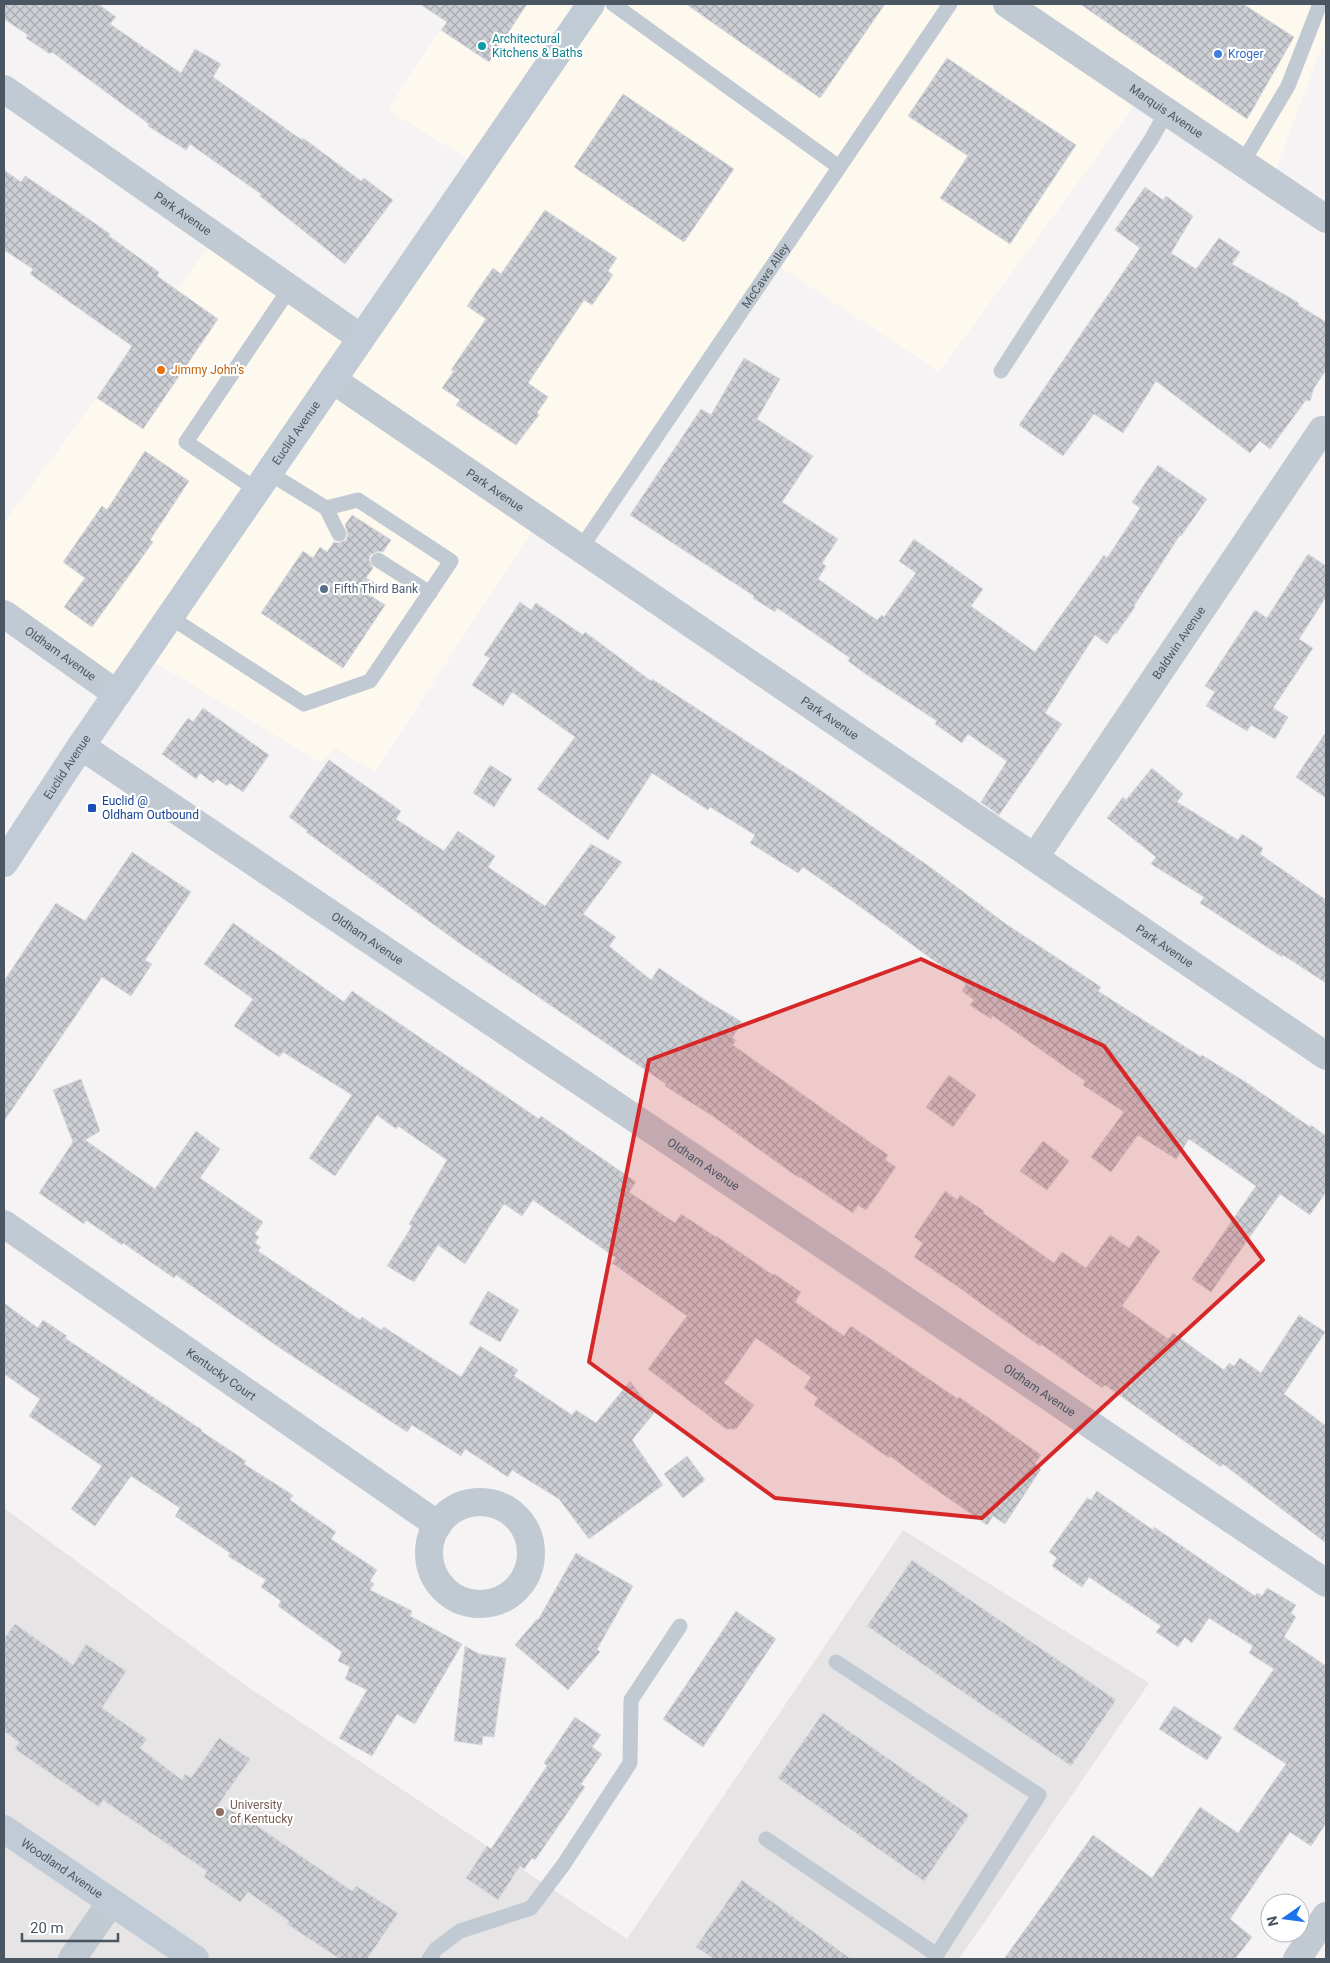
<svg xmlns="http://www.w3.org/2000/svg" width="1330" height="1963" viewBox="0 0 1330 1963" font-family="Roboto,sans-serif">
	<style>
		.commercial { fill: #fdf9ef }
		.education { fill: #e6e4e5 }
		.building { fill: url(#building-cross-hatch); stroke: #d7d9de }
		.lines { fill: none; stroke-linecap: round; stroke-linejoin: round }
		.lane { stroke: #c1cad2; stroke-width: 15 }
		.street { stroke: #c1cad2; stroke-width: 28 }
		.secondary { stroke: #c1cbd6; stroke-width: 28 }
		.marked { fill: #d62828; fill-opacity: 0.2; stroke: #d62828; stroke-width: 4; stroke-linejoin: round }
		.culture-dot { fill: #0f9aa8; stroke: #fff; stroke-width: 2 }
		.shop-dot { fill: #3f7fe0; stroke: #fff; stroke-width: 2 }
		.food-dot { fill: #e8710a; stroke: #fff; stroke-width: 2 }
		.service-dot { fill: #5c6f8a; stroke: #fff; stroke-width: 2 }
		.transit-dot { fill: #1a4fb4; stroke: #fff; stroke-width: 2 }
		.education-dot { fill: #8d6e63; stroke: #fff; stroke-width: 2 }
		.labels { text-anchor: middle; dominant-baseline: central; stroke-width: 4.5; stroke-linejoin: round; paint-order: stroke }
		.culture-label { font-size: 12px; fill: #0d838f; stroke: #fff; text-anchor: start }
		.shop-label { font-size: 12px; fill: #366cbe; stroke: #fff; text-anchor: start }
		.street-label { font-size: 12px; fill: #4a5661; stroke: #fff }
		.food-label { font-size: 12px; fill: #c56008; stroke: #fff; text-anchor: start }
		.service-label { font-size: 12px; fill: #4e5e75; stroke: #fff; text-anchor: start }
		.transit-label { font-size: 12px; fill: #164399; stroke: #fff; text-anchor: start }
		.education-label { font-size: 12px; fill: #785e54; stroke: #fff; text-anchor: start }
	</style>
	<defs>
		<pattern id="building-cross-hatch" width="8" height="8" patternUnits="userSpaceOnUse" patternTransform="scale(1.25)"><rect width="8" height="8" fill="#cdcfd5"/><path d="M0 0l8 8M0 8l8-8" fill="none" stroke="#a8abb0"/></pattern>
	</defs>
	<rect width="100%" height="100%" fill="#f5f3f3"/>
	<polygon class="commercial" points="456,4 1326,4 1326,35 1271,182 1142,95 939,372 774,263 581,548 539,520 375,772 335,748 321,763 143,655 117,694 4,614 4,523 216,237 361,337 479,166 388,110"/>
	<polygon class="education" points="4,1508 245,1685 627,1939 903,1530 1149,1683 959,1959 4,1959"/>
	<g class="building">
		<polygon points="4,4 98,4 116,17 110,24 181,73 195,49 221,64 213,77 302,140 303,138 361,181 364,178 393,200 345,264 260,196 261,194 190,144 186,150 148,126 149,124 52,52 50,54 26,38 28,35 4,19"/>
		<polygon points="420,4 527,4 489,62 441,30 447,22"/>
		<polygon points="686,4 885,4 820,98"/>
		<polygon points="1080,4 1243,4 1294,37 1247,119"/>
		<polygon points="947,58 1076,145 1010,244 940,198 968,156 908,116"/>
		<polygon points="623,94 734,169 684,242 574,167"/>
		<polygon points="4,170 21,182 25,176 64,202 110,234 109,236 159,272 157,276 218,319 143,429 97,398 132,346 30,274 33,269 4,250"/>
		<polygon points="1145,187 1163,200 1166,196 1193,216 1171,253 1196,269 1219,238 1240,252 1232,264 1299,303 1298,305 1326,322 1326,370 1314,388 1310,401 1306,400 1270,449 1260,441 1250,453 1156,381 1123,433 1094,414 1063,456 1019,425 1140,248 1115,230"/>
		<polygon points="545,210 617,258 608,271 613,275 592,305 584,300 528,383 548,397 537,413 539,415 516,445 456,405 460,400 442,388 454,371 451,370 486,319 467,306 493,268 501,274"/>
		<polygon points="744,358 780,379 757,419 813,456 782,502 838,539 822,563 826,566 818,579 877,620 882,615 884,617 916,573 899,561 914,539 983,589 971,606 1035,652 1104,555 1107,558 1140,508 1132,502 1158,465 1207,499 1181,536 1180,535 1134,606 1135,607 1116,634 1115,633 1107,644 1095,635 1045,713 1062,724 999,815 981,802 1007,761 968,734 962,743 935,724 937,721 867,675 848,661 850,658 792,618 777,608 775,612 753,598 754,596 630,515 701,409 711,415"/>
		<polygon points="145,451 189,481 150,540 153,542 92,627 64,607 85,578 63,562 102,506 107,510"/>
		<polygon points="352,515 391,540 383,552 378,551 370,555 369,560 373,568 366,578 375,583 368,594 385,605 343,668 261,613 303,551 313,558 320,547 327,552 334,542 339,543 346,540 348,534 345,525"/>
		<polygon points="1308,554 1326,566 1326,597 1299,639 1313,648 1273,708 1288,717 1275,739 1251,725 1247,731 1206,706 1215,692 1205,686 1255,610 1267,618"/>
		<polygon points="520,602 531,610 536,603 583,635 585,632 651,681 652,679 813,785 930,867 1006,924 1101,987 1098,991 1201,1057 1202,1055 1247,1083 1310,1127 1311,1125 1326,1136 1326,1192 1310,1215 1280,1194 1211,1292 1192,1279 1256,1186 1189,1139 1176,1159 1138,1135 1111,1172 1091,1157 1124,1112 1083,1085 1085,1081 993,1016 991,1019 970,1005 974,1000 962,991 966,984 855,903 803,867 798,873 750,843 755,835 710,807 708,810 652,773 608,840 537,789 575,737 512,692 503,706 472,685 490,658 484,655"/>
		<polygon points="203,708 269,755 243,792 230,783 227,786 217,779 213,783 200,773 196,779 162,754 188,718 193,722"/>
		<polygon points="1326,732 1326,798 1296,777"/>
		<polygon points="329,760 401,811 396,819 444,851 458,831 495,856 488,867 545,906 591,844 622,862 583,914 616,937 609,946 651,980 659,968 704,999 742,1022 732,1038 736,1040 733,1045 888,1155 885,1160 896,1167 866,1210 858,1205 853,1213 800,1177 799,1178 714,1117 665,1086 666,1084 462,945 306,832 308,831 289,817"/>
		<polygon points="490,765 512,779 494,807 473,793"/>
		<polygon points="1152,768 1183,794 1177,802 1238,840 1242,834 1263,848 1260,854 1326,900 1326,983 1283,955 1282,957 1200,903 1204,897 1151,864 1156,857 1107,818 1123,797 1126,800"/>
		<polygon points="132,852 191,892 145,960 152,964 131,996 102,977 4,1121 4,981 56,903 85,921"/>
		<polygon points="233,923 344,1002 352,991 539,1119 541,1116 636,1182 629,1192 675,1223 681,1214 716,1237 716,1236 773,1275 774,1274 801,1292 795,1302 844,1336 851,1326 958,1399 959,1397 1041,1455 1035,1464 1041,1469 1005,1524 993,1516 987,1525 925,1482 890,1456 889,1458 814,1405 818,1398 804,1388 811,1377 756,1338 724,1383 754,1405 736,1429 726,1429 648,1369 687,1316 612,1263 616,1258 533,1200 522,1216 504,1204 465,1264 438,1245 414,1282 387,1266 412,1226 409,1224 447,1160 398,1126 396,1129 377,1115 335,1176 309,1158 352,1095 283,1052 279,1057 234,1026 253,999 204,964"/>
		<polygon points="949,1075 976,1095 953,1127 926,1107"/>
		<polygon points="81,1079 100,1131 85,1140 155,1189 196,1131 220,1149 200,1178 263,1222 255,1234 259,1237 255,1243 261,1247 258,1251 360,1320 362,1317 381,1330 384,1327 461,1377 480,1346 518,1370 514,1376 572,1415 576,1410 596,1423 630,1381 654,1413 632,1440 663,1485 589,1539 559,1499 512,1470 508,1477 465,1449 461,1456 412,1425 407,1432 277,1346 176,1275 174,1278 123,1243 122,1245 86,1220 84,1224 39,1193 73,1142 53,1090"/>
		<polygon points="1043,1141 1069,1161 1047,1190 1020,1171"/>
		<polygon points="945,1191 957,1200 960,1195 984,1211 983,1213 1054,1263 1062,1252 1086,1268 1110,1235 1129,1248 1138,1235 1160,1251 1122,1306 1168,1339 1173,1333 1224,1370 1229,1363 1234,1366 1240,1358 1261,1373 1299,1315 1325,1332 1284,1394 1326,1426 1326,1543 1223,1464 1221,1467 1105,1385 1102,1388 1041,1344 1040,1346 954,1284 914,1257 923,1243 914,1237"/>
		<polygon points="488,1291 519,1310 500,1342 469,1324"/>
		<polygon points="4,1303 38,1328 43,1320 67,1336 65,1338 202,1430 201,1431 246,1461 244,1464 293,1495 290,1500 336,1532 331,1539 377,1570 370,1581 374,1584 370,1590 412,1611 410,1616 462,1644 415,1724 397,1714 372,1756 339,1738 367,1690 345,1679 350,1667 338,1661 342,1652 278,1606 281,1601 261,1587 266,1580 228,1556 230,1553 175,1516 180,1508 131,1476 95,1526 71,1509 102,1466 29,1416 40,1399 4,1374"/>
		<polygon points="687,1456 705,1480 683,1498 664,1474"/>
		<polygon points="1097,1491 1153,1530 1154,1527 1255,1596 1257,1593 1262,1596 1267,1588 1296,1605 1291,1613 1296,1617 1284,1637 1326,1666 1326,1823 1311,1846 1290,1832 1230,1919 1252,1937 1235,1959 1004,1959 1093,1835 1152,1878 1200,1807 1238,1833 1286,1764 1233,1729 1274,1669 1249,1653 1253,1646 1209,1618 1192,1643 1185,1637 1178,1647 1156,1632 1161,1626 1089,1577 1082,1587 1052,1566 1057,1558 1049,1552 1087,1498 1091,1500"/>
		<polygon points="576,1553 633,1586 597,1649 600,1652 568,1690 515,1645 537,1619 538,1620"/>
		<polygon points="912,1560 1116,1700 1071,1766 867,1626"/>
		<polygon points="736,1611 776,1639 703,1747 663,1719"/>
		<polygon points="15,1624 73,1665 86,1644 126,1671 102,1708 147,1739 140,1748 182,1780 185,1774 191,1778 219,1738 250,1759 218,1805 241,1815 352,1891 356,1886 398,1913 367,1959 340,1959 287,1924 289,1921 248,1892 240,1902 204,1877 207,1871 103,1800 99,1807 15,1749 19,1742 4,1731 4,1639"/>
		<polygon points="465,1646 479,1654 506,1658 494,1737 483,1736 482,1745 454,1741"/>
		<polygon points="1174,1706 1222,1737 1207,1760 1159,1729"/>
		<polygon points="823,1713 969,1815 924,1881 778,1778"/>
		<polygon points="575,1717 601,1735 592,1747 602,1754 581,1784 585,1787 535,1860 532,1858 524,1869 520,1866 498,1900 466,1878 487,1846 491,1849 547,1766 544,1763"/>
		<polygon points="742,1880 851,1959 714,1959 696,1947"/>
	</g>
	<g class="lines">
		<g class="lane">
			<polyline points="613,4 839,167"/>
			<polyline points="1243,162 1288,86 1320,4"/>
			<polyline points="1001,371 1152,138 1167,111"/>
			<polyline points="257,490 186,442 290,288"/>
			<polyline points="326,508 339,534"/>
			<path id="s1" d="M581,548L950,4"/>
			<polyline points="378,560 430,593"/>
			<polyline points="170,617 304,704 370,681 451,561 358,500 326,508 269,473"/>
			<polyline points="836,1662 1039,1795 934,1959"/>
			<polyline points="766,1839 937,1955"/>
			<polyline points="429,1959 436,1949 460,1931 531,1908 564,1864 630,1763 631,1700 680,1626"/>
		</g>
		<g class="street">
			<path id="s2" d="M1007,4L1326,219"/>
			<path id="s3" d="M4,89L361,338"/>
			<path id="s4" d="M333,380L1326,1056"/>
			<path id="s5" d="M4,614L117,694"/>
			<path id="s6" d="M81,746L1326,1583"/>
			<path id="s7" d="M1035,857L1322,430"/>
			<path id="s8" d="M4,1224L438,1525"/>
			<circle cx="480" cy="1553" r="51"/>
			<polyline points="72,1959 111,1902"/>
			<polyline points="1297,1959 1326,1916"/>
		</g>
		<g class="secondary">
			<path id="s9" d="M4,863L81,746L591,4"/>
			<path id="s10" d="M4,1829L195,1959"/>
		</g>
	</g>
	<path class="marked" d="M921,959L1104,1046L1263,1260L982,1518L775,1498L589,1362L649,1060Z"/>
	<circle class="culture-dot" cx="482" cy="46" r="5"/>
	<circle class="shop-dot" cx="1218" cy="54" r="5"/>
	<circle class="food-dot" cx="161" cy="370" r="5"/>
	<circle class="service-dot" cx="324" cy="589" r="5"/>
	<rect class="transit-dot" x="87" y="803" width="10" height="10" rx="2.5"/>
	<circle class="education-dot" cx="220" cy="1812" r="5"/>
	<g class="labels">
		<g class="culture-label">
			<text x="492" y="39">Architectural<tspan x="492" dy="14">Kitchens &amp; Baths</tspan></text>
		</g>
		<g class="shop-label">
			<text x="1228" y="54">Kroger</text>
		</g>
		<g class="street-label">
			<text stroke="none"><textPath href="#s2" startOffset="192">Marquis Avenue</textPath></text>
			<text stroke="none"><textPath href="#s3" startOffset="218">Park Avenue</textPath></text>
			<text stroke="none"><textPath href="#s1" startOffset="329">McCaws Alley</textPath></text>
			<text stroke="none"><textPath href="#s9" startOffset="520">Euclid Avenue</textPath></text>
			<text stroke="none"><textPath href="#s4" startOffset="196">Park Avenue</textPath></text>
			<text stroke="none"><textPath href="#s7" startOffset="258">Baldwin Avenue</textPath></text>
			<text stroke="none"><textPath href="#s5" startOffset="69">Oldham Avenue</textPath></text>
			<text stroke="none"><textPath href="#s4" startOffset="601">Park Avenue</textPath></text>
			<text stroke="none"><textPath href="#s9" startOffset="115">Euclid Avenue</textPath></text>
			<text stroke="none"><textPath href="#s6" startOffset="345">Oldham Avenue</textPath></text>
			<text stroke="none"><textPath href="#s4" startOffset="1006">Park Avenue</textPath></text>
			<text stroke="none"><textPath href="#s6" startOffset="750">Oldham Avenue</textPath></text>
			<text stroke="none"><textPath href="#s8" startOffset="264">Kentucky Court</textPath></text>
			<text stroke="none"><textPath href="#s6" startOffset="1155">Oldham Avenue</textPath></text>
			<text stroke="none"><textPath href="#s10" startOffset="70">Woodland Avenue</textPath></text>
		</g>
		<g class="food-label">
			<text x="171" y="370">Jimmy John's</text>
		</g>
		<g class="service-label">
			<text x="334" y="589">Fifth Third Bank</text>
		</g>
		<g class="transit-label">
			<text x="102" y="801">Euclid @<tspan x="102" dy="14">Oldham Outbound</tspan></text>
		</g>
		<g class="education-label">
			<text x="230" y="1805">University<tspan x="230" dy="14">of Kentucky</tspan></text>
		</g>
	</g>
	<rect width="1330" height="1963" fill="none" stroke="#4a5661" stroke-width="10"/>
	<g transform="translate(1285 1918) rotate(256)"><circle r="24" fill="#ffffff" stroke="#b7bbc0"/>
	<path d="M0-4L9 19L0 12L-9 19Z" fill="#1a73e8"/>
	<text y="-8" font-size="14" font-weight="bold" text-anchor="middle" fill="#4a5661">N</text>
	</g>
	<path d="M22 1933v8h96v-8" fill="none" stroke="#4a5661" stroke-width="2.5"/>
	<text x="30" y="1933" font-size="15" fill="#4a5661" stroke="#ffffff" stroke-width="4" paint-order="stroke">20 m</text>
</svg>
